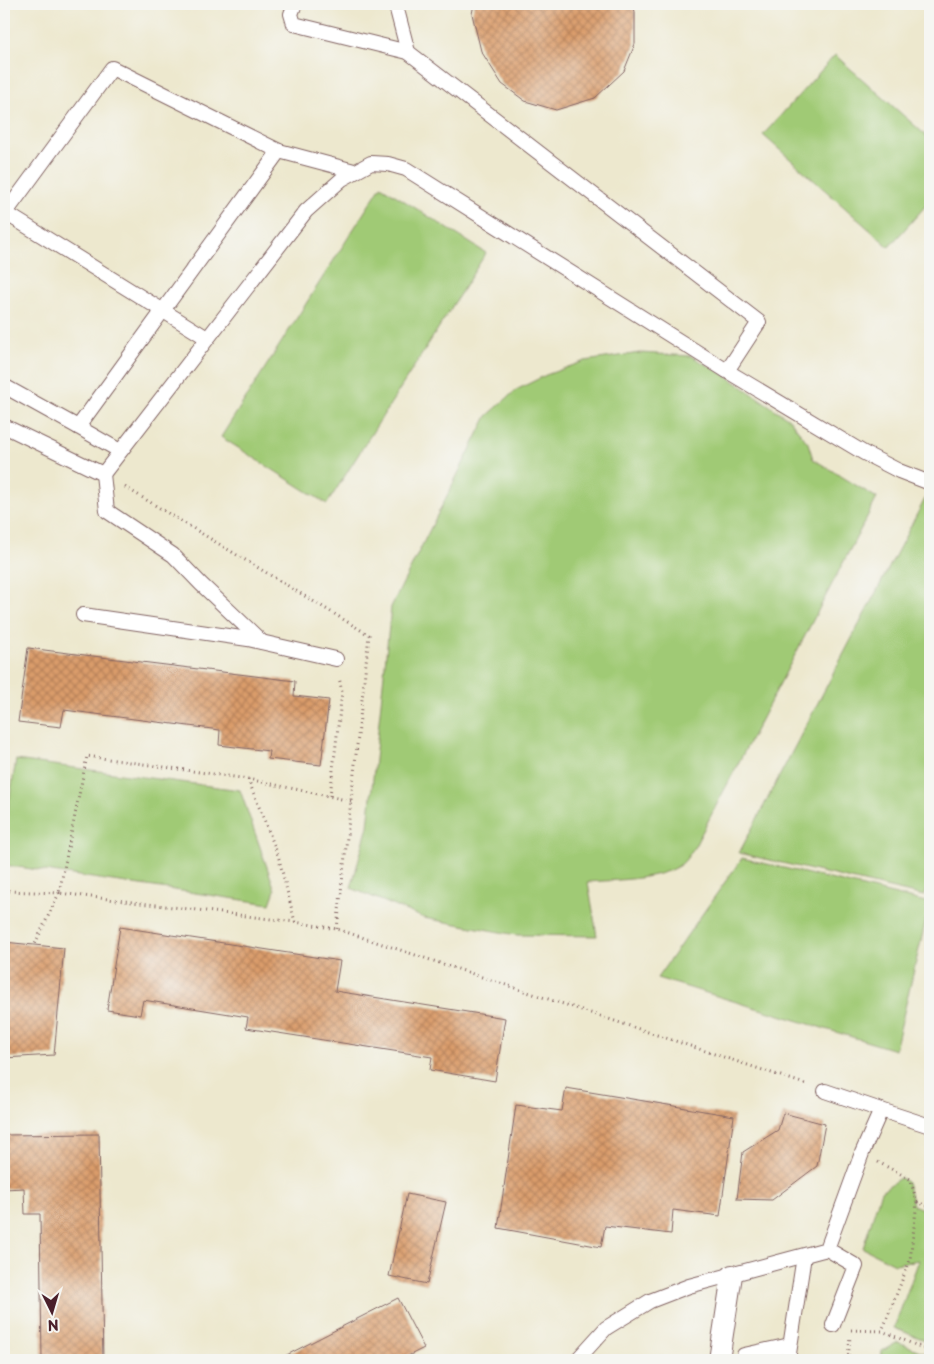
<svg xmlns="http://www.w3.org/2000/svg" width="934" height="1364" viewBox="0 0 934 1364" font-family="'Playpen Sans',sans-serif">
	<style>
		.park { fill: #a0ca75; stroke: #757450 }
		.building { fill: url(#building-cross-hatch) }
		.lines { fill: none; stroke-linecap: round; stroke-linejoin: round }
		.service-casing { stroke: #836564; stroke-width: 16 }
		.pedestrian-casing { stroke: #836564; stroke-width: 22 }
		.path { stroke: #836564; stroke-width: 3; stroke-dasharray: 1 4; stroke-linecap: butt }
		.service { stroke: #fff; stroke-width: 14 }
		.pedestrian { stroke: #fff; stroke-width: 20 }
	</style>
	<defs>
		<pattern id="building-cross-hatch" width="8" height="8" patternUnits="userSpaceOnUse" patternTransform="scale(1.25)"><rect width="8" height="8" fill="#da9c6b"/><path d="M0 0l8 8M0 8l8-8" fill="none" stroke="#b37f58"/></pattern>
	</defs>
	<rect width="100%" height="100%" fill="#f6f6f2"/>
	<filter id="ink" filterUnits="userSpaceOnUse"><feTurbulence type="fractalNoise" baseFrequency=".02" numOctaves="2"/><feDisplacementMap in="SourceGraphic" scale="10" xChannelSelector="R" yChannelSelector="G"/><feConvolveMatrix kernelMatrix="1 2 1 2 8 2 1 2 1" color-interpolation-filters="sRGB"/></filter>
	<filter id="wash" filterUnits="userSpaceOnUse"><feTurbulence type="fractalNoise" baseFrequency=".0096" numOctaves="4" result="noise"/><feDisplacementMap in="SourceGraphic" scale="20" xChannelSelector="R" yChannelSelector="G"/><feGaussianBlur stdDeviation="1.12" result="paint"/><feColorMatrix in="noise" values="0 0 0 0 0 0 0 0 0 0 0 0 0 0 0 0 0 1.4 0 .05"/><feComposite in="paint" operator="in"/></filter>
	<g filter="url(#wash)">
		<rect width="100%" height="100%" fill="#ede8ce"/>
		<g class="park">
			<polygon points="835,55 930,139 930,201 889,247 763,135"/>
			<polygon points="381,186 486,253 327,504 221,437"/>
			<path d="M640,353L691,356L725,375L789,419L808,443L813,459L877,498L695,846C691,852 686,861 680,865C657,880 615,880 588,882L597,936L516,935L424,918L351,888L368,826L391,607L487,416L516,390L546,375L585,361Z"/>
			<polygon points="927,495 930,497 930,884 924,896 739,853"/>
			<polygon points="16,760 240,790 275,890 270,904 4,865 4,833"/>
			<polygon points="742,858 930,903 895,1050 657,978"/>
			<polygon points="900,1178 907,1182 913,1205 930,1212 930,1342 894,1328 919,1260 895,1264 863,1248 881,1191"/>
			<polygon points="898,1342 930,1355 930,1360 881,1360 882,1351"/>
		</g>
		<g id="blocks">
			<g class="building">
				<polygon points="474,4 633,4 635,12 635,44 624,71 595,98 556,110 525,101 502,84 481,51 472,14"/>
				<polygon points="28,648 295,681 294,696 329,700 321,765 268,759 269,751 219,745 220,730 64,710 61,727 18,722"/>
				<polygon points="120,927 340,961 335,991 505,1018 495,1081 430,1070 432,1057 246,1028 248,1017 143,1000 140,1015 107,1010"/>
				<polygon points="4,942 64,948 54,1055 4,1058"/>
				<polygon points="566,1088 734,1116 720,1216 673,1210 671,1234 605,1226 601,1247 498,1228 516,1105 562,1111"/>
				<polygon points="783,1113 825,1124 817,1166 772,1200 737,1199 743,1152 778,1130"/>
				<polygon points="99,1134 103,1360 42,1360 40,1214 25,1214 24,1188 4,1189 4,1135"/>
				<polygon points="407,1194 446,1202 427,1284 389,1276"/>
				<polygon points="398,1298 424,1348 400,1360 277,1360"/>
			</g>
		</g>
	</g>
	<g filter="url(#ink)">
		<use href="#blocks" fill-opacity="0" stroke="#836564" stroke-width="1"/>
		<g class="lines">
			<g class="service-casing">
				<g id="service">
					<polyline points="295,4 291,14 294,24 408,52 759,322 727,371"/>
					<polyline points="393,4 396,6 408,52"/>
					<polyline points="4,212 207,338"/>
					<polyline points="4,215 112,68 279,151 354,171"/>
					<polyline points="4,386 78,427 279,151"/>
					<polyline points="4,426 103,474 306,211 342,179 371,163 388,164 406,169 727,371 864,453 899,471 930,483"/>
					<polyline points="78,427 120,451"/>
					<polyline points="103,474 107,511 173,555 201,584 262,642"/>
					<polyline points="83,615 248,639 336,659"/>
					<polyline points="825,1091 881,1110"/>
					<polyline points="827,1249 856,1266 833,1325"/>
					<polyline points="577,1360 606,1328 650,1301 689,1286 827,1249 862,1153 881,1110 930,1126"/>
					<polyline points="743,1360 744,1355 790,1345"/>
					<polyline points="788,1360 804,1256"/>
				</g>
			</g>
			<g class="pedestrian-casing">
				<polyline id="pedestrian" points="719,1360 732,1275"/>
			</g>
			<g class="path">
				<polyline points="125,487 369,635 337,929"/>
				<polyline points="248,779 278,855 295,922"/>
				<polyline points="330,796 342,692 339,677"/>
				<polyline points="351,801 248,779 87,756 59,893 295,922 337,929 808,1085"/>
				<polyline points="4,892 7,891 59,893 35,944"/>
				<polyline points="878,1162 910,1179 917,1202 910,1260 882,1331"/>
				<polyline points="917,1202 930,1207"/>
				<polyline points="851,1330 882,1331 930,1351"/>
				<polyline points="848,1360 850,1336"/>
			</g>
			<use href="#service" class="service"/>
			<use href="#pedestrian" class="pedestrian"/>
		</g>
	</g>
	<rect width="934" height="1364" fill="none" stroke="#f6f6f2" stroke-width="20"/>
	<g transform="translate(52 1312) rotate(175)" stroke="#f6f6f2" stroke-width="4" paint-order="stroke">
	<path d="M0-4L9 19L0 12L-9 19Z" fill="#4a1f2b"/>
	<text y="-8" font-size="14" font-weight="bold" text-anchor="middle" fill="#4a1f2b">N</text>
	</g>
</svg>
